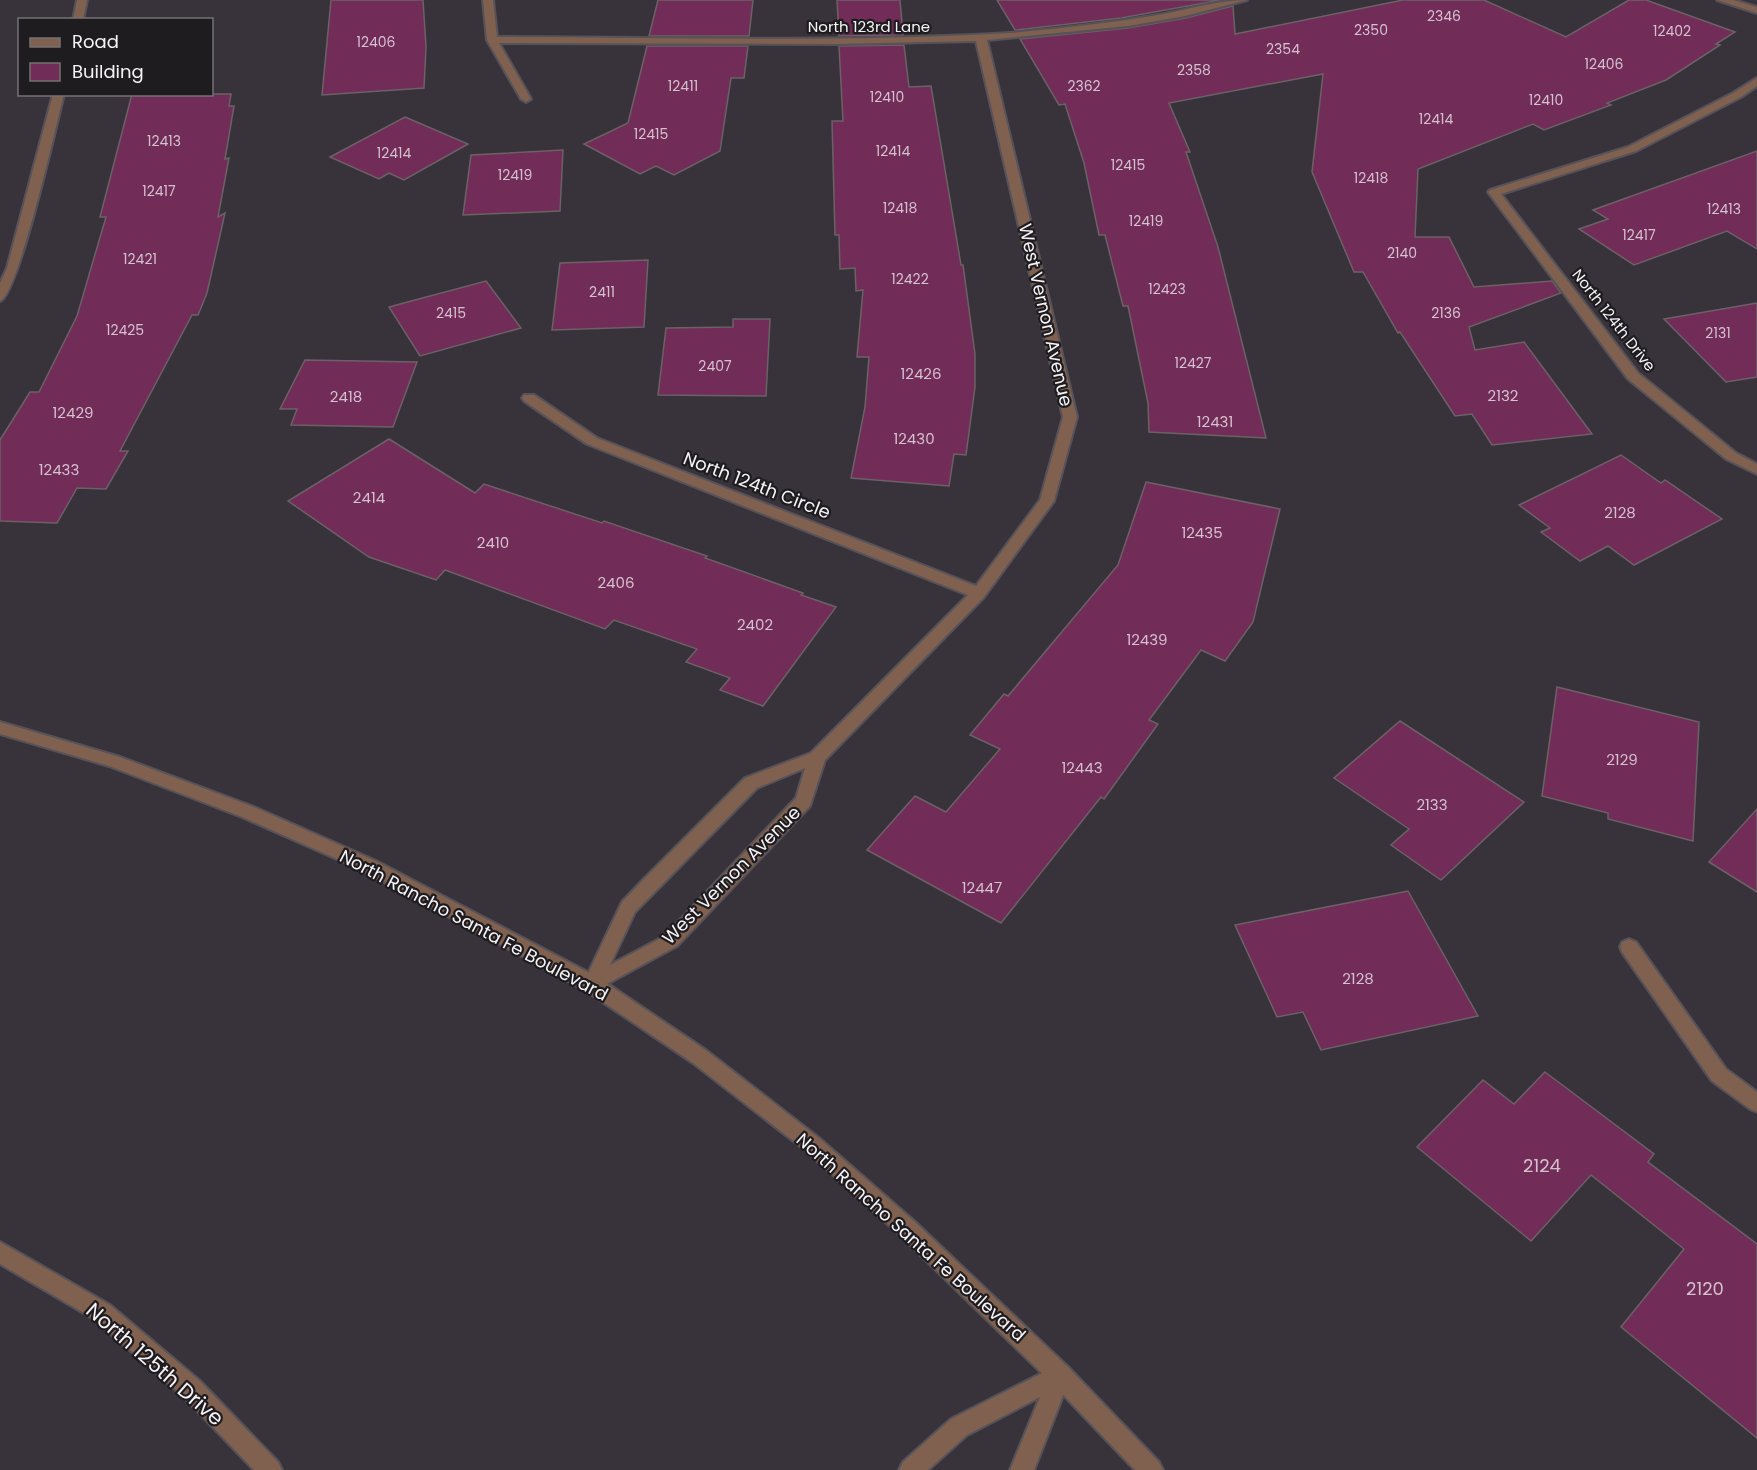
<svg xmlns="http://www.w3.org/2000/svg" width="1757" height="1470" viewBox="0 0 1757 1470" font-family="Poppins,sans-serif">
	<style>
		.building { fill: #722c58; stroke: #6b6166; stroke-width: 1.5 }
		.lines { fill: none; stroke-linecap: round; stroke-linejoin: round }
		.minor-casing { stroke: #565259; stroke-width: 4 }
		.tertiary-casing { stroke: #565259; stroke-width: 4 }
		.minor { fill: #80604e; fill-rule: evenodd }
		.tertiary { fill: #80604e; fill-rule: evenodd }
		.labels { text-anchor: middle; dominant-baseline: central; stroke-width: 4.5; stroke-linejoin: round; paint-order: stroke }
		.far-number-label { font-size: 14px; fill: #d4c1cf }
		.far-street-label { font-size: 15px; fill: #f5f3f7; stroke: #1e1c1f }
		.number-label { font-size: 15px; fill: #d4c1cf }
		.street-label { font-size: 18px; fill: #f5f3f7; stroke: #1e1c1f }
		.near-number-label { font-size: 18px; fill: #d4c1cf }
		.near-street-label { font-size: 21px; fill: #f5f3f7; stroke: #1e1c1f }
	</style>
	<rect width="100%" height="100%" fill="#38333b"/>
	<g class="building">
		<polygon points="331,0 423,0 426,47 424,88 322,95"/>
		<polygon points="658,0 753,0 749,36 649,36"/>
		<polygon points="837,0 900,0 903,35 839,36"/>
		<polygon points="997,0 1221,0 1121,18 1015,30"/>
		<polygon points="1403,0 1484,0 1566,37 1629,0 1646,0 1735,32 1716,44 1720,45 1666,80 1607,103 1611,105 1544,130 1533,124 1418,169 1415,237 1449,237 1474,287 1552,281 1561,293 1469,327 1475,350 1524,342 1592,434 1492,445 1472,414 1455,416 1400,332 1398,333 1363,272 1354,272 1312,172 1323,74 1169,103 1190,152 1186,152 1218,247 1266,438 1149,432 1148,403 1128,306 1123,306 1105,235 1099,235 1084,163 1065,104 1059,105 1020,39 1128,28 1186,18 1233,6 1235,34"/>
		<polygon points="904,45 909,87 931,86 961,265 963,265 975,354 975,387 966,455 954,454 949,486 851,478 865,407 869,357 857,357 863,290 856,291 855,268 840,269 839,235 835,235 832,121 843,121 839,46"/>
		<polygon points="647,46 748,46 744,78 731,78 720,151 674,175 656,166 640,174 584,144 628,123"/>
		<polygon points="132,94 231,94 229,106 234,106 225,159 229,158 218,217 225,213 207,293 198,315 192,315 120,451 128,451 106,489 77,488 57,523 0,521 0,440 30,392 39,392 77,316 106,217 100,217"/>
		<polygon points="405,117 468,144 404,180 389,173 379,179 330,157"/>
		<polygon points="563,150 560,211 463,215 471,155"/>
		<polygon points="1757,151 1757,249 1727,231 1634,265 1579,229 1608,219 1593,210"/>
		<polygon points="648,260 644,327 552,330 560,263"/>
		<polygon points="486,281 521,328 420,356 389,307"/>
		<polygon points="1757,303 1757,377 1726,382 1664,319"/>
		<polygon points="733,319 770,319 766,396 658,395 666,328 733,327"/>
		<polygon points="305,360 417,362 393,427 291,425 297,409 280,409"/>
		<polygon points="389,439 475,493 484,484 602,523 604,521 707,556 705,558 803,593 801,595 836,607 763,706 720,690 730,678 686,662 697,649 614,620 605,629 445,570 436,580 369,557 288,501"/>
		<polygon points="1621,455 1661,483 1665,480 1722,519 1634,565 1608,546 1580,561 1541,532 1550,528 1519,505"/>
		<polygon points="1146,482 1280,509 1253,622 1225,661 1201,650 1149,720 1158,724 1104,799 1101,797 1001,923 867,850 915,796 946,812 1000,749 970,735 1004,694 1008,696 1118,565"/>
		<polygon points="1557,687 1699,722 1693,841 1608,819 1608,813 1542,796"/>
		<polygon points="1400,721 1524,802 1441,880 1391,845 1409,829 1334,778"/>
		<polygon points="1757,809 1757,892 1709,862"/>
		<polygon points="1408,891 1478,1016 1321,1050 1303,1012 1277,1017 1235,925"/>
		<polygon points="1545,1072 1654,1154 1648,1162 1757,1244 1757,1438 1621,1327 1684,1249 1591,1175 1531,1241 1417,1147 1483,1080 1514,1104"/>
	</g>
	<g class="lines">
		<g class="minor-casing">
			<g id="minor">
				<polygon points="77,0 87,0 83,20 73,20"/>
				<path d="M483,0H493L497,37C667,37 839,43 1009,33C1059,29 1109,23 1158,15C1187,10 1217,0 1247,0L1185,16L1128,26L987,40L1077,417L1054,501L984,597L825,760L810,806L677,946L592,992L585,990L583,984L622,902L642,881L745,778L811,753L968,595L587,444L524,401L522,398L524,395H534L597,438L976,586L1040,500L1063,417L976,41L836,44L499,43L531,99L526,102L521,99L487,40ZM805,768L796,798L665,936L610,965L635,912L757,788Z"/>
				<polygon points="1717,0 1733,0 1757,7 1757,13"/>
				<polygon points="1757,78 1757,86 1741,97 1636,151 1501,194 1638,373 1736,453 1757,464 1757,474 1726,459 1628,379 1488,192 1490,190 1628,147 1733,93"/>
				<path d="M53,94H64C57,122 18,296 0,301V283L7,268Z"/>
				<polygon points="1629,939 1636,942 1726,1069 1757,1092 1757,1112 1750,1109 1712,1081 1622,952 1620,947 1622,942"/>
				<polygon points="0,1242 110,1305 200,1381 278,1462 282,1470 254,1470 184,1397 94,1319 0,1264"/>
				<polygon points="1060,1364 1068,1367 1071,1375 1034,1470 1010,1470 1040,1397 967,1435 928,1470 899,1470 903,1462 951,1419"/>
			</g>
		</g>
		<g class="tertiary-casing">
			<polygon id="tertiary" points="0,722 120,757 254,807 376,861 599,978 707,1051 819,1138 914,1221 1068,1367 1159,1462 1163,1470 1135,1470 1052,1383 900,1235 805,1150 693,1063 585,990 364,871 242,817 109,766 0,734"/>
		</g>
		<use href="#minor" class="minor"/>
		<use href="#tertiary" class="tertiary"/>
	</g>
	<g class="labels">
		<g class="far-number-label">
			<text x="1444" y="16">2346</text>
			<text x="1371" y="30">2350</text>
			<text x="1672" y="31">12402</text>
			<text x="376" y="42">12406</text>
			<text x="1283" y="49">2354</text>
			<text x="1604" y="64">12406</text>
			<text x="1194" y="70">2358</text>
			<text x="683" y="86">12411</text>
			<text x="1084" y="86">2362</text>
			<text x="887" y="97">12410</text>
			<text x="1546" y="100">12410</text>
			<text x="1436" y="119">12414</text>
			<text x="651" y="134">12415</text>
			<text x="164" y="141">12413</text>
			<text x="893" y="151">12414</text>
			<text x="394" y="153">12414</text>
			<text x="1128" y="165">12415</text>
			<text x="515" y="175">12419</text>
			<text x="1371" y="178">12418</text>
			<text x="159" y="191">12417</text>
			<text x="900" y="208">12418</text>
			<text x="1724" y="209">12413</text>
			<text x="1146" y="221">12419</text>
			<text x="1639" y="235">12417</text>
			<text x="1402" y="253">2140</text>
			<text x="140" y="259">12421</text>
			<text x="910" y="279">12422</text>
			<text x="1167" y="289">12423</text>
			<text x="602" y="292">2411</text>
			<text x="451" y="313">2415</text>
			<text x="1446" y="313">2136</text>
			<text x="125" y="330">12425</text>
			<text x="1718" y="333">2131</text>
			<text x="1193" y="363">12427</text>
			<text x="715" y="366">2407</text>
		</g>
		<g class="far-street-label">
			<text x="869" y="26">North 123rd Lane</text>
			<text transform="translate(1614 320) rotate(52)">North 124th Drive</text>
		</g>
		<g class="number-label">
			<text x="921" y="373">12426</text>
			<text x="1503" y="395">2132</text>
			<text x="346" y="396">2418</text>
			<text x="73" y="412">12429</text>
			<text x="1215" y="421">12431</text>
			<text x="914" y="438">12430</text>
			<text x="59" y="469">12433</text>
			<text x="369" y="497">2414</text>
			<text x="1620" y="512">2128</text>
			<text x="1202" y="532">12435</text>
			<text x="493" y="542">2410</text>
			<text x="616" y="582">2406</text>
			<text x="755" y="624">2402</text>
			<text x="1147" y="639">12439</text>
			<text x="1622" y="759">2129</text>
			<text x="1082" y="767">12443</text>
			<text x="1432" y="804">2133</text>
			<text x="982" y="887">12447</text>
			<text x="1358" y="978">2128</text>
		</g>
		<g class="street-label">
			<text transform="translate(1046 315) rotate(77)">West Vernon Avenue</text>
			<text transform="translate(757 485) rotate(21)">North 124th Circle</text>
			<text transform="translate(731 875) rotate(-45)">West Vernon Avenue</text>
			<text transform="translate(474 925) rotate(28)">North Rancho Santa Fe Boulevard</text>
			<text transform="translate(911 1237) rotate(42)">North Rancho Santa Fe Boulevard</text>
		</g>
		<g class="near-number-label">
			<text x="1542" y="1165">2124</text>
			<text x="1705" y="1288">2120</text>
		</g>
		<g class="near-street-label">
			<text transform="translate(155 1364) rotate(41)">North 125th Drive</text>
		</g>
	</g>
	<rect x="18" y="18" width="195" height="78" fill="#1e1c1f" stroke="#747275" stroke-width="1.5"/>
	<rect x="30" y="38" width="30" height="9" fill="#80604e" stroke="#747275" stroke-width="1.5"/>
	<text x="72" y="48" font-size="18" fill="#f5f3f7">Road</text>
	<rect x="30" y="63" width="30" height="18" fill="#722c58" stroke="#747275" stroke-width="1.5"/>
	<text x="72" y="78" font-size="18" fill="#f5f3f7">Building</text>
</svg>
